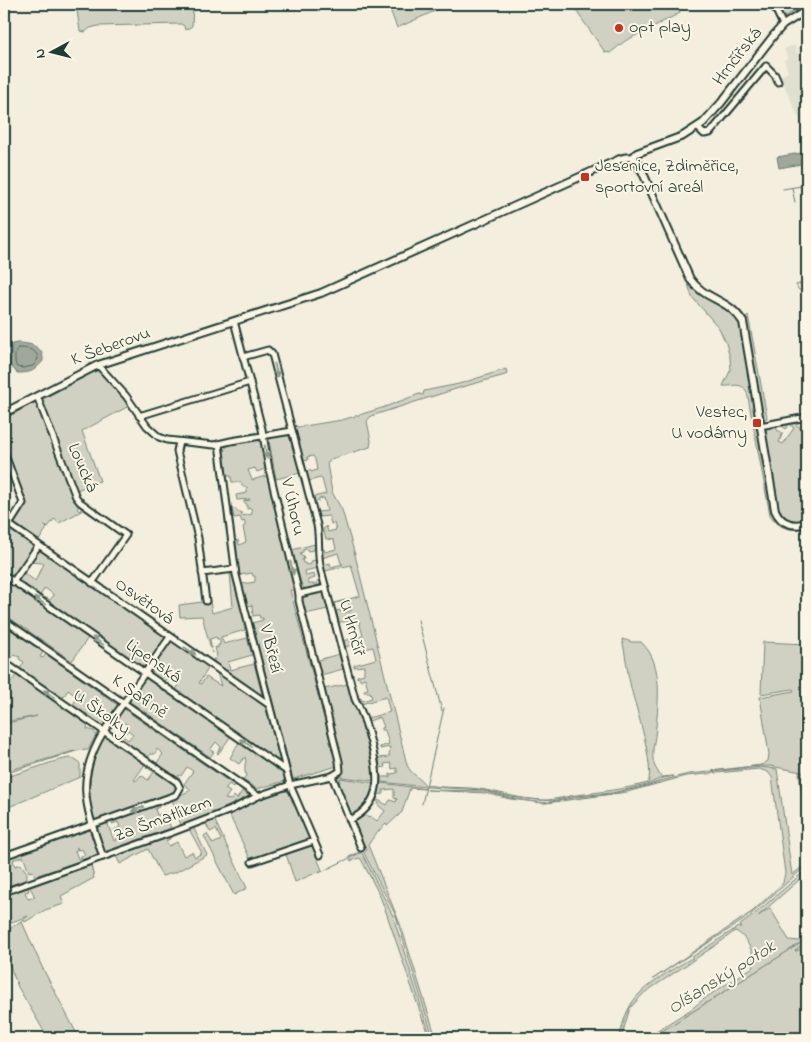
<svg xmlns="http://www.w3.org/2000/svg" width="811" height="1042" viewBox="0 0 811 1042" font-family="'Indie Flower',sans-serif">
	<style>
		.built { fill: #e1dfd0 }
		.green { fill: #d0d1c2; stroke: #78877b }
		.water { fill: #a0a89b; stroke: #6c7d72 }
		.lines { fill: none; stroke-linecap: round; stroke-linejoin: round }
		.shore { stroke: #53685d; stroke-width: 1 }
		.stream { stroke: #6c7d72; stroke-width: 1 }
		.minor-casing { stroke: #1f3d34; stroke-width: 9 }
		.tertiary-casing { stroke: #1f3d34; stroke-width: 10 }
		.minor { stroke: #fcf5e5; stroke-width: 5 }
		.tertiary { stroke: #fcf5e5; stroke-width: 6 }
		.oneway { fill: #8e998c }
		.poi-dot { fill: #c8321e; stroke: #fcf5e5; stroke-width: 2 }
		.labels { text-anchor: middle; dominant-baseline: central; stroke-width: 4; stroke-linejoin: round; paint-order: stroke }
		.poi-label { font-size: 18px; fill: #1f3d34; stroke: #fcf5e5; text-anchor: start }
		.street-label { font-size: 18px; fill: #1f3d34; stroke: #fcf5e5 }
		.water-label { font-size: 19px; font-style: italic; fill: #465d53; stroke: #fcf5e5 }
	</style>
	<rect width="100%" height="100%" fill="#f3eede"/>
	<filter id="ink" filterUnits="userSpaceOnUse"><feTurbulence type="fractalNoise" baseFrequency=".02" numOctaves="2"/><feDisplacementMap in="SourceGraphic" scale="10" xChannelSelector="R" yChannelSelector="G"/><feConvolveMatrix kernelMatrix="1 2 1 2 8 2 1 2 1" color-interpolation-filters="sRGB"/></filter>
	<g filter="url(#ink)">
		<polygon class="built" points="807,44 807,132 805,132 780,76 788,72 784,60 788,58 784,49 794,45 798,54 800,53 797,48"/>
		<g class="green">
			<polygon points="76,4 193,4 192,26 185,30 184,26 181,24 98,26 90,28 85,32 80,31"/>
			<polygon points="388,4 461,4 450,10 448,5 397,28"/>
			<polygon points="573,4 676,4 680,13 625,41 610,53 605,52 579,15"/>
			<polygon points="776,4 805,4 785,17 780,14"/>
			<path d="M618,162L631,164L638,168L692,285C711,310 735,297 743,335L740,337L744,338L756,414L755,417L758,435H760L772,511C776,521 784,529 795,529C800,529 805,527 807,528C791,531 780,530 770,515L747,392C741,381 733,387 723,386L731,369L730,358L726,343L719,328L692,297L687,281L639,174C623,159 607,170 590,177L589,175Z"/>
			<polygon points="748,315 767,417 766,419 762,418 761,414 745,319"/>
			<path d="M506,369L507,374L505,375L462,387L371,416L367,421L371,441L370,447L331,459L327,464L332,492L342,510L355,555L407,765C411,775 422,778 426,787L381,782V777H390V774L397,773V768L392,769L391,763L384,764L385,767L380,768L379,758L389,757L390,747L380,749V747L389,744L385,730H381V728L384,727L380,717L369,721L368,718L390,712L386,697L361,704L359,699L361,698L362,701L372,698L370,692H364V690L368,689L365,678L360,680L359,677L357,678V676L364,674V666L354,667V665L376,659L373,647L361,650L358,640L351,641L352,645L345,647L343,641L363,636L359,621L339,622L336,611L340,610L341,613L351,611L348,601L334,603L360,596L351,565L325,571L324,565L330,563L331,567L343,564L341,563L338,553L322,558L321,549H324L325,552L336,549L334,540L326,539L323,529L326,526L328,532L336,530L334,523L331,524L329,516L319,517L317,512L327,511L324,498L319,499V501L315,502L313,497L326,494L322,479L320,478L309,481L306,471L310,470L311,472L317,470L315,459L313,456L307,457L308,460L304,461L291,420L293,419L294,425L298,427L342,420L382,408L419,394L423,395L424,391L459,384Z"/>
			<polygon points="97,370 100,370 113,384 129,406 82,431 100,481 77,490 42,401 43,399"/>
			<polygon points="36,402 74,498 79,505 77,509 80,511 82,507 85,509 59,523 54,519 48,527 45,524 44,525 47,528 38,542 12,524 26,504 4,444 4,438 8,436 9,431 7,425 4,426 4,419"/>
			<path d="M792,421L803,430L801,434L806,438L807,436V522C794,522 785,521 777,509C775,495 762,434 767,427L772,425L776,428L777,430L783,433L779,442L783,444L794,428L789,424L786,429L782,426L781,423Z"/>
			<polygon points="287,435 290,438 300,473 276,479 269,440 272,438"/>
			<polygon points="259,439 262,440 267,468 257,472 255,468 248,470 252,480 269,475 271,486 269,486 273,498 274,498 278,513 276,513 277,516 279,515 281,525 279,526 281,527 291,574 293,574 296,594 294,589 290,590 337,766 293,779 252,623 263,620 263,618 260,618 259,615 253,616 252,605 247,606 242,584 255,582 255,576 253,576 252,573 240,575 239,572 236,541 238,540 239,545 246,542 243,527 245,526 245,521 242,522 240,517 234,518 232,508 236,509 238,512 241,512 242,516 252,514 251,508 247,509 247,504 244,503 244,501 250,500 250,499 237,500 236,495 247,493 247,487 243,487 241,482 232,482 231,476 227,476 224,450 230,443"/>
			<polygon points="4,525 33,545 33,548 14,576 11,577 4,572"/>
			<polygon points="315,544 314,550 308,551 307,549 303,550 303,552 300,553 301,556 303,556 304,559 302,560 303,563 305,563 306,565 311,564 311,561 315,560 317,568 305,571 306,576 314,574 315,578 308,580 308,584 317,584 317,581 320,580 321,584 305,590 301,583 292,550"/>
			<polygon points="39,549 166,638 144,670 43,599 45,597 50,600 54,595 45,588 39,597 17,581 23,572 35,581 44,564 42,563 30,562"/>
			<polygon points="234,572 247,620 243,622 245,630 221,637 224,644 247,638 252,655 228,662 230,670 254,664 263,698 215,664 213,659 217,659 215,657 217,656 215,647 218,648 218,645 220,645 220,639 217,639 216,637 210,639 212,653 202,616 180,617 179,605 210,601 212,613 233,607 230,573"/>
			<polygon points="4,579 88,638 72,661 4,614"/>
			<polygon points="319,592 323,592 325,595 328,609 305,614 302,597"/>
			<polygon points="4,625 43,652 40,657 43,658 46,654 119,706 104,728 72,706 80,693 78,692 76,696 68,690 62,699 20,669 24,662 19,659 20,657 14,655 9,662 4,658"/>
			<path d="M622,639L632,642H641C665,664 658,706 655,736C654,743 652,752 653,759C653,765 658,772 661,777L674,776L659,779L647,785L612,793L575,796L552,801L510,797L484,790L427,787L428,785C447,789 466,786 485,790C503,793 520,799 538,800C551,801 563,797 576,795C601,792 624,789 648,783C655,766 636,708 631,688C627,672 626,655 622,639Z"/>
			<polygon points="171,641 209,667 199,683 201,684 206,677 221,686 217,673 265,706 281,764 175,691 181,682 176,678 173,680 168,677 163,683 149,673"/>
			<polygon points="763,642 807,644 807,773 770,766 759,766 712,771 761,765 768,761 769,754 760,697 794,691 793,689 761,694"/>
			<polygon points="339,654 343,669 321,675 324,689 348,684 352,700 359,714 370,755 372,755 376,781 341,777 342,763 315,661"/>
			<polygon points="17,674 88,723 87,729 94,731 96,735 88,750 74,751 4,772 4,724 37,716 4,722 4,688 6,689"/>
			<polygon points="145,677 231,736 218,754 217,753 221,747 216,742 210,750 214,752 210,757 129,701"/>
			<polygon points="124,709 234,785 233,787 229,784 225,789 230,792 225,799 231,800 234,796 237,799 242,791 249,796 216,812 181,825 172,799 191,790 184,784 193,771 187,767 181,776 179,775 176,778 156,764 163,754 157,749 155,754 151,754 147,758 119,738 121,735 128,740 133,734 128,730 126,733 124,731 128,725 123,722 121,724 115,720"/>
			<path d="M105,735L146,763L134,780L136,781L141,775L148,780L154,772L146,767L148,765L176,784L175,793L94,821C86,790 89,764 105,735Z"/>
			<polygon points="239,742 283,772 285,781 257,789 243,780 247,774 245,773 245,764 246,761 245,757 239,764 230,758"/>
			<polygon points="69,758 77,760 80,764 80,777 4,809 4,778 56,761"/>
			<polygon points="761,767 777,769 792,875 807,863 807,865 748,917 653,979 753,911 783,883 785,873 772,777 768,772 759,769 686,776 627,792 546,803 510,799 485,793 427,790 484,791 510,798 542,803 552,802 577,797 611,794 647,786 660,781 689,774"/>
			<polygon points="799,773 807,775 807,838"/>
			<polygon points="340,778 375,783 374,790 372,789 368,799 369,800 355,814 356,815 351,815 348,812 337,783 338,779"/>
			<path d="M381,783L426,789L410,788L402,812L387,826L386,824C379,830 373,837 368,845L402,929L436,1038H433L396,916L364,853L367,850L355,826L356,821L365,814L368,818L370,816L377,821L385,811L378,805L379,803L375,800L376,799L387,805L390,800L396,802L397,799L394,798V789L383,790V794L378,795Z"/>
			<polygon points="285,791 289,792 293,796 311,840 251,861 229,814 260,798"/>
			<polygon points="159,804 159,807 155,809 157,815 165,813 171,828 104,852 95,826 107,822 114,841 117,840 114,830 120,827 118,822 112,824 111,821"/>
			<polygon points="214,819 247,888 234,895 204,836 207,834 213,844 221,840 216,829 210,832 205,822"/>
			<polygon points="193,827 207,855 176,872 162,876 148,849 120,864 116,856 169,837 170,839 166,841 169,846 177,842 184,856 192,852 195,857 202,853 190,831"/>
			<polygon points="89,829 99,854 81,860 80,857 81,858 81,856 85,855 82,849 78,850 77,847 77,850 75,851 79,861 35,876 33,871 29,872 23,856 13,860 15,866 21,864 27,873 27,879 8,886 4,877 4,859"/>
			<polygon points="312,846 322,870 295,882 286,854"/>
			<polygon points="361,851 393,916 431,1038 429,1038 385,909 379,894 361,859 359,858 351,861 349,857"/>
			<polygon points="91,865 94,878 61,896 64,904 45,910 25,922 24,920 22,922 42,967 79,1038 48,1038 18,987 4,951 4,933 28,916 4,925 4,896 28,887 29,891 25,892 28,899 35,897 30,887"/>
			<path d="M807,869V873L757,917L770,908L789,940L799,941L807,935V942L795,951L807,948V1038H645L690,1010L708,996L753,967C757,956 745,934 735,931L719,943L644,993L630,1008L621,1038H619C622,1028 624,1017 629,1008C639,987 670,971 690,959H692V957L738,927L739,928L741,927L740,925L750,918Z"/>
		</g>
		<g class="water">
			<polygon points="807,152 807,163 779,168 777,157"/>
			<path d="M17,343C30,343 44,346 43,361C34,371 32,373 17,373L10,365L12,344Z"/>
		</g>
		<g class="lines">
			<path class="shore" d="M18,348C26,348 38,349 38,359L33,366L23,368L17,367C14,362 14,352 18,348Z"/>
			<g class="stream">
				<polyline points="801,187 803,201"/>
				<polyline points="792,188 795,202"/>
				<polyline points="783,189 807,185"/>
				<polyline points="807,267 807,270"/>
				<polyline points="803,291 799,290 796,285 807,282"/>
				<polyline points="804,361 807,372"/>
				<polyline points="268,442 269,446"/>
				<polyline points="270,452 270,461 276,487"/>
				<polyline points="277,491 286,530"/>
				<polyline points="288,537 293,556"/>
				<polyline points="295,567 300,586"/>
				<polyline points="418,620 442,711"/>
				<path d="M337,741C340,753 345,764 341,776"/>
				<polyline points="4,774 79,750"/>
				<polyline points="340,779 339,787 350,812"/>
				<polyline points="422,804 444,708"/>
				<polyline points="319,873 360,853"/>
				<polyline points="651,1038 807,939"/>
			</g>
			<g class="minor-casing">
				<g id="minor">
					<polyline points="773,4 783,25"/>
					<polyline points="698,128 704,134 710,133 766,66 775,75 778,82"/>
					<polyline points="4,340 4,359"/>
					<path d="M243,357L268,350L272,354L317,525C320,540 317,555 321,570L355,699C363,713 367,727 371,743C379,774 384,803 350,820"/>
					<polyline points="98,365 126,396 147,426 159,437 167,440 214,445 231,441 292,431"/>
					<polyline points="37,396 76,497 80,502 126,535 92,583"/>
					<polyline points="139,416 250,382"/>
					<polyline points="760,426 807,417"/>
					<polyline points="179,442 177,451 198,538 206,601"/>
					<polyline points="219,444 236,575 290,785 320,855"/>
					<polyline points="4,452 23,503 9,525"/>
					<polyline points="4,521 268,704"/>
					<polyline points="202,573 235,569"/>
					<polyline points="4,575 285,770"/>
					<polyline points="13,582 38,546"/>
					<polyline points="299,594 326,588"/>
					<polyline points="4,620 258,796"/>
					<polyline points="4,662 177,782 180,788 176,795 4,856"/>
					<polyline points="332,776 361,848"/>
					<path d="M103,857C86,807 74,780 104,731L170,637"/>
					<polyline points="252,862 314,841"/>
					<polyline points="4,892 173,832 231,810 258,796 290,785 332,776 340,771 339,761 299,601 299,594 269,469 262,429 234,321"/>
				</g>
			</g>
			<g class="tertiary-casing">
				<g id="tertiary">
					<polyline points="632,158 637,153 683,136 703,123 721,103 774,35 783,25 807,10"/>
					<path d="M4,413L98,365L321,293L620,159C628,156 634,156 639,164L690,279C706,301 728,298 743,322L775,510C781,524 793,527 807,523"/>
				</g>
			</g>
			<use href="#minor" class="minor"/>
			<use href="#tertiary" class="tertiary"/>
		</g>
		<defs><path id="oneway-solid" d="M-6-.8H1V-3.2L6.5 0L1 3.2V.8H-6Z" transform="scale(1.25)"/></defs>
		<g class="oneway">
			<use href="#oneway-solid" transform="translate(276 370) rotate(76)"/>
			<use href="#oneway-solid" transform="translate(266 452) rotate(80)"/>
			<use href="#oneway-solid" transform="translate(292 568) rotate(77)"/>
			<use href="#oneway-solid" transform="translate(40 601) rotate(-145)"/>
			<use href="#oneway-solid" transform="translate(98 641) rotate(-145)"/>
			<use href="#oneway-solid" transform="translate(190 651) rotate(34)"/>
			<use href="#oneway-solid" transform="translate(49 694) rotate(-145)"/>
			<use href="#oneway-solid" transform="translate(246 743) rotate(-145)"/>
			<use href="#oneway-solid" transform="translate(138 809) rotate(160)"/>
		</g>
	</g>
	<g class="poi-dot">
		<circle cx="619" cy="28" r="5"/>
		<rect x="580" y="172" width="10" height="10" rx="2.5"/>
		<rect x="752" y="418" width="10" height="10" rx="2.5"/>
	</g>
	<g class="labels">
		<g class="poi-label">
			<text x="629" y="28">opt play</text>
			<text x="595" y="167">Jesenice, Zdiměřice,<tspan x="595" dy="21">sportovní areál</tspan></text>
			<text x="747" y="413" text-anchor="end">Vestec,<tspan x="747" dy="21">U vodárny</tspan></text>
		</g>
		<g class="street-label">
			<text transform="translate(738 57) rotate(-52)">Hrnčířská</text>
			<text transform="translate(111 347) rotate(-20)">K Šeberovu</text>
			<text transform="translate(82 468) rotate(66)">Loucká</text>
			<text transform="translate(292 507) rotate(77)">V Úhoru</text>
			<text transform="translate(144 602) rotate(35)">Osvětová</text>
			<text transform="translate(351 628) rotate(75)">U Hrnčíř</text>
			<text transform="translate(270 649) rotate(76)">V Březí</text>
			<text transform="translate(153 662) rotate(35)">Lipenská</text>
			<text transform="translate(139 697) rotate(35)">K Safině</text>
			<text transform="translate(101 713) rotate(35)">U Školky</text>
			<text transform="translate(163 820) rotate(-20)">Za Šmatlíkem</text>
		</g>
		<g class="water-label">
			<text transform="translate(722 978) rotate(-32)">Olšanský potok</text>
		</g>
	</g>
	<rect width="811" height="1042" fill="none" stroke="#fcf5e5" stroke-width="20"/>
	<rect x="10" y="10" width="791" height="1022" fill="none" stroke="#1f3d34" stroke-width="2" filter="url(#ink)"/>
	<g transform="translate(52 52) rotate(263)" stroke="#fcf5e5" stroke-width="4" paint-order="stroke">
	<path d="M0-4L9 19L0 12L-9 19Z" fill="#1f3d34"/>
	<text y="-8" font-size="14" font-weight="bold" text-anchor="middle" fill="#1f3d34">N</text>
	</g>
</svg>
